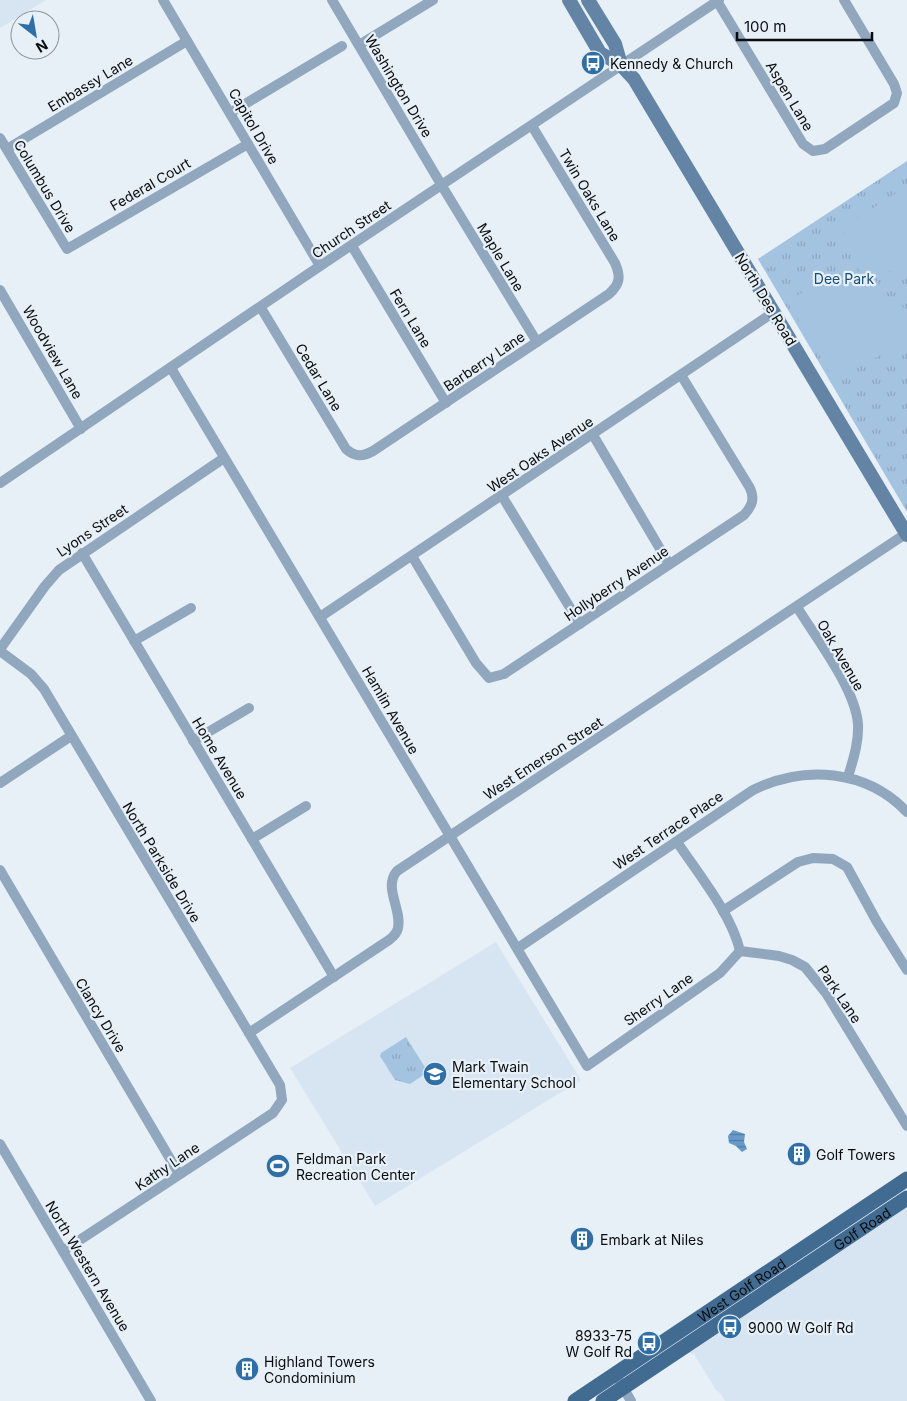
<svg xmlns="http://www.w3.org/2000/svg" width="907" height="1401" viewBox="0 0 907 1401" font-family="Inter,sans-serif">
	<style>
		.built { fill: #d7e5f2 }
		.grass { fill: url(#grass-tufts) }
		.garden { fill: #a3c3e1 }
		.water { fill: url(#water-rules) }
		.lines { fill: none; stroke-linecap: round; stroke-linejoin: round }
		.street { stroke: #90a7bd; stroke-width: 10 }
		.secondary { stroke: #6384a4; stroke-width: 14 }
		.primary { stroke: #416b91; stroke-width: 15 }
		.labels { text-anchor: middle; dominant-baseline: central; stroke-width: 4.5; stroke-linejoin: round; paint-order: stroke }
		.poi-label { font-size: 14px; fill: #090c0e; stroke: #e7eff7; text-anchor: start }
		.street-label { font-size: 14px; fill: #090c0e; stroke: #e7eff7 }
		.park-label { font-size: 14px; fill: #144d7b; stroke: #e7eff7 }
	</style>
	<defs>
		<pattern id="grass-tufts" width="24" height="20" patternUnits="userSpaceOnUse" patternTransform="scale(1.25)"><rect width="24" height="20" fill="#a3c3e1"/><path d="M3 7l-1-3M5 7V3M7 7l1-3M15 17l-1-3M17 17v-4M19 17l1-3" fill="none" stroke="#8ba6c0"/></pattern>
		<pattern id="water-rules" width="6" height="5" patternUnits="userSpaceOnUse" patternTransform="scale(1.25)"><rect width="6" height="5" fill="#669aca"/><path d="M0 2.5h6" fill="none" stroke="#527ca2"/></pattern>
	</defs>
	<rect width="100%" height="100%" fill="#e7eff7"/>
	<g class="built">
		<polygon points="0,0 46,0 0,28"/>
		<polygon points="496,942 581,1080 375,1206 290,1068"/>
		<polygon points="907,1204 907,1401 725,1401 721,1394 716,1390 694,1354 686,1352"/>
	</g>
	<g class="grass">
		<polygon points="907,161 907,512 758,259"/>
		<polygon points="406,1037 428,1072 410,1084 395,1080 380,1056 381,1053"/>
	</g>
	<g class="garden">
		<polygon points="903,189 907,189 907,273 881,270 858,254 840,229"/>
		<polygon points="861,259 886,295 907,310 907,340 840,378 831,375 787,301 809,289 843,285 872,289 854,263"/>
	</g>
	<polygon class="water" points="733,1130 745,1134 744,1142 747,1149 742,1152 736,1146 729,1143 728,1136"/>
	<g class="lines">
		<g class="street">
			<polyline points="163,0 320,266"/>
			<polyline points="332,0 442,186 537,342"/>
			<polyline points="717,1 803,144 813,151 825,149 894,103 897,93 894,84 844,0"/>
			<polyline points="359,45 433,0"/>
			<polyline points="230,113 342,46"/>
			<polyline points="0,138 67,249 248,144"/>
			<polyline points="7,149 187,41"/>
			<polyline points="352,246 446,403"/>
			<polyline points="0,290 81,429"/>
			<path d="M261,308L346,449C355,457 362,457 373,451L609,294C620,284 621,277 615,263L532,126"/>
			<polyline points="171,368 587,1066 720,973 740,951"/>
			<polyline points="593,435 669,564"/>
			<polyline points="0,483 320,266 719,0"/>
			<polyline points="502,496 580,624"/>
			<polyline points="82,553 334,977"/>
			<path d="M412,556L476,663L489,678L504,674L744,515C752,506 755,499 750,488L681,375"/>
			<path d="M797,607C816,638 855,688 858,724C859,742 853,760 848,777"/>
			<polyline points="320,617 774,312"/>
			<polyline points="134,641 191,608"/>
			<polyline points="0,649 45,586 59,570 224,458"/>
			<polyline points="0,651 31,674 44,689 280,1085 282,1100 273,1113 63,1251"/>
			<polyline points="193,741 249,708"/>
			<polyline points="0,783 71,736"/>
			<polyline points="252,839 306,806"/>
			<path d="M677,842C698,873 732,915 740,951"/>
			<polyline points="0,870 179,1174"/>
			<polyline points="723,911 798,862 813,858 833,859 847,867 877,922 907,970"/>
			<path d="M518,948L753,790C804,765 866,769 907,812"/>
			<polyline points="740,951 779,956 792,960 805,967 826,993 907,1126"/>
			<path d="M249,1033L389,940C393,937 397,933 398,928C402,909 383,887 397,871L907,533"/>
			<polyline points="0,1144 151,1401"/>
			<polyline points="620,1382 631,1401"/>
		</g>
		<g class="secondary">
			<polyline points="569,0 600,53 621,65 634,79 907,535"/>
			<polyline points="588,0 615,44 621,65"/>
		</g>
		<g class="primary">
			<path id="s1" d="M575,1401L907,1179"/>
			<path id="s2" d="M603,1401L907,1198"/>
		</g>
	</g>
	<defs>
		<g id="bus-disc" transform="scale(1.25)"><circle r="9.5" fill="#306fa6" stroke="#e7eff7"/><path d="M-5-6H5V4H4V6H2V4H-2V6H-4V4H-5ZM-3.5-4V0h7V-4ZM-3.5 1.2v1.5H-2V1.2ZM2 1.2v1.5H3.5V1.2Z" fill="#fff"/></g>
		<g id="school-disc" transform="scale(1.25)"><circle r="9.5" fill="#306fa6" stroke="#e7eff7"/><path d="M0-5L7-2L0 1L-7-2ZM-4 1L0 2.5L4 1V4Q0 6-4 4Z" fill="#fff"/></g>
		<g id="building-disc" transform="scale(1.25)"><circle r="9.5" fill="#306fa6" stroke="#e7eff7"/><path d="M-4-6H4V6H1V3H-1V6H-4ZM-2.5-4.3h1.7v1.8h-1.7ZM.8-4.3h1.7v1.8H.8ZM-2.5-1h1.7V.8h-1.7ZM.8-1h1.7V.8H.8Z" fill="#fff"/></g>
		<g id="stadium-disc" transform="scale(1.25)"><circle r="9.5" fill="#306fa6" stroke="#e7eff7"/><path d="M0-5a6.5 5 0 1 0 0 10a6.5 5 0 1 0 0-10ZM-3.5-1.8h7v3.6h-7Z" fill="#fff"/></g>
	</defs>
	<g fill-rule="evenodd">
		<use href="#bus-disc" x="593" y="63"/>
		<use href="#school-disc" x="435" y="1074"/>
		<use href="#building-disc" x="799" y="1154"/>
		<use href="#stadium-disc" x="278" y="1166"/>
		<use href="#building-disc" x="582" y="1239"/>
		<use href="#bus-disc" x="730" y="1327"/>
		<use href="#bus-disc" x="649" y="1343"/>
		<use href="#building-disc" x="247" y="1369"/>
	</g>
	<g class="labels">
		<g class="poi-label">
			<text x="610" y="63">Kennedy &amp; Church</text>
			<text x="452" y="1066">Mark Twain<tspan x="452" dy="16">Elementary School</tspan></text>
			<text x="816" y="1154">Golf Towers</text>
			<text x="296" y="1158">Feldman Park<tspan x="296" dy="16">Recreation Center</tspan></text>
			<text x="600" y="1239">Embark at Niles</text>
			<text x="748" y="1327">9000 W Golf Rd</text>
			<text x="632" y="1335" text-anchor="end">8933-75<tspan x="632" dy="16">W Golf Rd</tspan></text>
			<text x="264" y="1361">Highland Towers<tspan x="264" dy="16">Condominium</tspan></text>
		</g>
		<g class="street-label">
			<text transform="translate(90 83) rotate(-31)">Embassy Lane</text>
			<text transform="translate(399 86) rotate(59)">Washington Drive</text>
			<text transform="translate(790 96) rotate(59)">Aspen Lane</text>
			<text transform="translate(254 126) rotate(60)">Capitol Drive</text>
			<text transform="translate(150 184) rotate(-30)">Federal Court</text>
			<text transform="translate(45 186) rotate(59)">Columbus Drive</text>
			<text transform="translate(590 195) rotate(59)">Twin Oaks Lane</text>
			<text transform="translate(351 229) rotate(-34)">Church Street</text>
			<text transform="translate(501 257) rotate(59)">Maple Lane</text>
			<text transform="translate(766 299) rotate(59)">North Dee Road</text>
			<text transform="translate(411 318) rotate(59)">Fern Lane</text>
			<text transform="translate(53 352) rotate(60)">Woodview Lane</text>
			<text transform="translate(484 361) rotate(-34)">Barberry Lane</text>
			<text transform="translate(319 377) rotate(59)">Cedar Lane</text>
			<text transform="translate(540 454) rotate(-34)">West Oaks Avenue</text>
			<text transform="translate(92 530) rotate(-34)">Lyons Street</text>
			<text transform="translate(616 583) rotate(-34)">Hollyberry Avenue</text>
			<text transform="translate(841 655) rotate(60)">Oak Avenue</text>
			<text transform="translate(391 710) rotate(60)">Hamlin Avenue</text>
			<text transform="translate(220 758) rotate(59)">Home Avenue</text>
			<text transform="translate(543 758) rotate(-33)">West Emerson Street</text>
			<text transform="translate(668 830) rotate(-34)">West Terrace Place</text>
			<text transform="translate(162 862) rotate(59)">North Parkside Drive</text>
			<text transform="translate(840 994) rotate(56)">Park Lane</text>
			<text transform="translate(658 999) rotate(-35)">Sherry Lane</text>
			<text transform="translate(101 1015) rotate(59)">Clancy Drive</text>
			<text transform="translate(167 1166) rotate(-34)">Kathy Lane</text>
			<text stroke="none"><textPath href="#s2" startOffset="311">Golf Road</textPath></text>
			<text transform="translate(88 1266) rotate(59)">North Western Avenue</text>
			<text stroke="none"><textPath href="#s1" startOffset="200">West Golf Road</textPath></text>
		</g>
		<g class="park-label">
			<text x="844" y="278">Dee Park</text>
		</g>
	</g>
	<g transform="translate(35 35) rotate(149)"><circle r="24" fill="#e7eff7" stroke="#8e949a"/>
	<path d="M0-4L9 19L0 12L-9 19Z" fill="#306fa6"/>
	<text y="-8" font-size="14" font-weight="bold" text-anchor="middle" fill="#090c0e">N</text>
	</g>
	<path d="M737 32v8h135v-8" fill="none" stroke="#090c0e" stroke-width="2.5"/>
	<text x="744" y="32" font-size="15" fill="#090c0e" stroke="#e7eff7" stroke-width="4" paint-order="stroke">100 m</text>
</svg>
